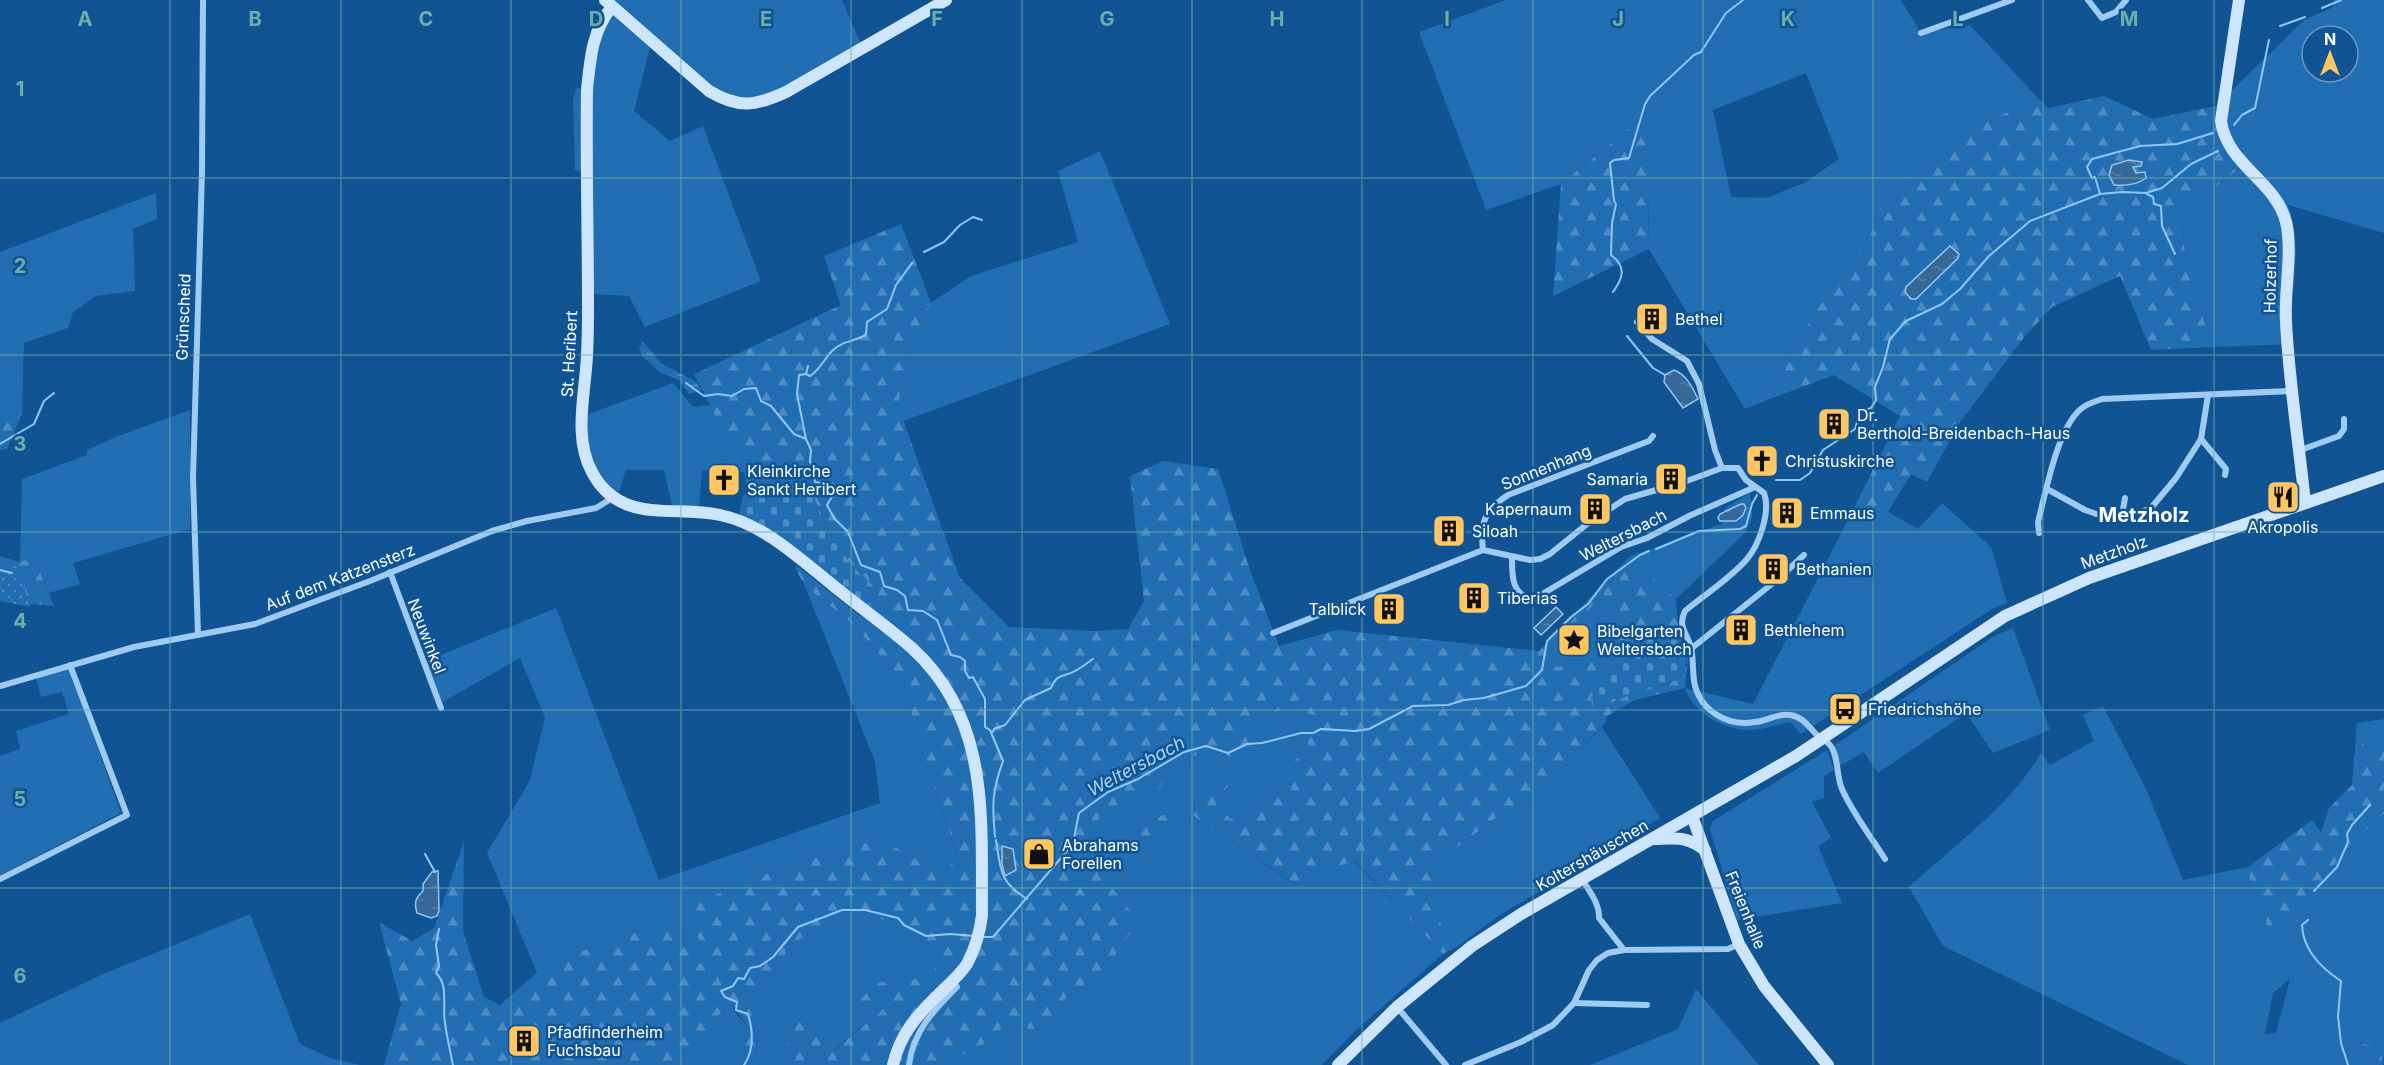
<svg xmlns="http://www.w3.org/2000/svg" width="2384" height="1065" viewBox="0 0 2384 1065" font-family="Inter,sans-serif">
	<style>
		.green { fill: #226eb3; fill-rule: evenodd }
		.forest { fill: url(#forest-firs); fill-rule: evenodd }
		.wetland { fill: url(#wetland-marsh) }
		.cemetery { fill: url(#cemetery-stones) }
		.park { fill: url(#park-dots) }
		.water { fill: url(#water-ripples); stroke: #90c7f7; stroke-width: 1.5 }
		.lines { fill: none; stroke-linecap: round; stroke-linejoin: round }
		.stream { stroke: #90c7f7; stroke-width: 2 }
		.street { stroke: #9fcbf3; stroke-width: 6 }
		.secondary { stroke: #cee6fd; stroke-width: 12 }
		.grid { fill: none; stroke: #6fada8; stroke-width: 1.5; stroke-opacity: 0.55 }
		.labels { text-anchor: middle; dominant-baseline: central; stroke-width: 5; stroke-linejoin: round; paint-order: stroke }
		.street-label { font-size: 16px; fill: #fff; stroke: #115494 }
		.poi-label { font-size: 16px; fill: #fff; stroke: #115494; text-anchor: start }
		.water-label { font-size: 18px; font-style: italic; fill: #abd5fa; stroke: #115494 }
		.quarter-label { font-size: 20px; font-weight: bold; fill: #fff; stroke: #115494 }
		.grid-label { font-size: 20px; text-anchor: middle; font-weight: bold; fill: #6fada8; stroke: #115494; stroke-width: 5; stroke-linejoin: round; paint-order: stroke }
	</style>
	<defs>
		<pattern id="forest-firs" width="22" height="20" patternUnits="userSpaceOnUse" patternTransform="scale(1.5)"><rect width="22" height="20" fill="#226eb3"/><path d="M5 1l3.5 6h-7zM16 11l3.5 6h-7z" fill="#4e8bc2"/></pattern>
		<pattern id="wetland-marsh" width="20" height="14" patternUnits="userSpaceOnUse" patternTransform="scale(1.5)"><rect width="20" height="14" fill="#226eb3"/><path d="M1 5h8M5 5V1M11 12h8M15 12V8" fill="none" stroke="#4e8bc2"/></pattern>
		<pattern id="cemetery-stones" width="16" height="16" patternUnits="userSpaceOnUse" patternTransform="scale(1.5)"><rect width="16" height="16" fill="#226eb3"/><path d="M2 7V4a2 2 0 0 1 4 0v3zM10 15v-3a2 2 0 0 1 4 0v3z" fill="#4e8bc2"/></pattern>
		<pattern id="park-dots" width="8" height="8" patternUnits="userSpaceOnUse" patternTransform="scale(1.5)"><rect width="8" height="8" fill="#226eb3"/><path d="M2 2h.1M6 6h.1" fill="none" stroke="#4e8bc2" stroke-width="1.8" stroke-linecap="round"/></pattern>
		<pattern id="water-ripples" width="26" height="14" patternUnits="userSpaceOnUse" patternTransform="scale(1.5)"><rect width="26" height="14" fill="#376897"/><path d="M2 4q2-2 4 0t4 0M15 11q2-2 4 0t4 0" fill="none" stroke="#557fa7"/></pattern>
	</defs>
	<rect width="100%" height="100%" fill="#115494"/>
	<g class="green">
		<polygon points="613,0 842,0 861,44 768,97 747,101 712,89"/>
		<path d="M1506,0H1901L1921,33L1970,25L2039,99L1962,131L1897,197L1815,311L1770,399L1745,409L1649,249L1647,114L1561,184L1486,210L1419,32ZM1806,73L1839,159L1806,182L1766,198L1731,197L1713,110Z"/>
		<path d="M2333,0H2384V233L2288,205C2300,237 2295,273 2291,307C2290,319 2293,332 2293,344L2213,347L2187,270L2181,213L2236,171L2221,147L2216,106L2304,20L2333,7ZM2312,36H2348V72H2312Z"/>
		<polygon points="614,16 650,47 634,111 670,141 703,126 761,281 645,327 629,296 594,294 592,176 575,170 573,100 577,87 591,97 594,67 601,32"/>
		<polygon points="1100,151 1170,324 903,421 898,406 911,345 931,303 971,276 1078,242 1058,171"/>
		<polygon points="156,193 157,219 133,229 135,291 96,296 73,312 68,328 24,343 22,414 0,419 0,252"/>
		<path d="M673,383L693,407L710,405L744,472L702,470L699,507L673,509L664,470H626L618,495C592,468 588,452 586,415Z"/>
		<polygon points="190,410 190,529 73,563 80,584 49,593 34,557 20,562 22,479 87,455 87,450 118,436"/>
		<polygon points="1750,493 1752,517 1745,533 1676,599 1629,557 1721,524 1724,509"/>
		<path d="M1942,503L1991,547L2007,603L1992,609L1801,734L1790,722C1777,725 1762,730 1749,730C1724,730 1693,713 1685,688L1753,704L1853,510L1888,512L1918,529Z"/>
		<polygon points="805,586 854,625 903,682 922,753 957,854 945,875 689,921 714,968 716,984 689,947 676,918 548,963 537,973 487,853 530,780 545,718 520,658 443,702 437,695 424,662 556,608 659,880 880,803 875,762"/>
		<path d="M1597,599L1611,604C1611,609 1611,614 1611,619C1608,638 1574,656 1559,667L1548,665V648L1560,631L1585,616Z"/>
		<polygon points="2013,628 2050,730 1993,753 1966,713 1878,773 1864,752 1840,766 1835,745 1994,636"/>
		<polygon points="69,668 121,813 0,875 0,756 20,749 16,731 69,714 62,692 41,697 36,678"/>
		<path d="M2103,706L2146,789L2183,880L2248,867L2254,901L2260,897L2268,928L2320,884L2352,842L2384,814V1065L2381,1047L2358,1043L2363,1065H2188L1943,946L1909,887C1953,847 2012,804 2041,753L2050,765L2094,741L2083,715ZM2290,979L2276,1033L2265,1034L2273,993Z"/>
		<polygon points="1281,709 1321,716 1311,750 1291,790 1231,819 1216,804 1228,785 1154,819 1092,864 1089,859 1101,811 1158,790 1173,765 1201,753 1244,758 1239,732"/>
		<polygon points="2384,719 2384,742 2365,748 2357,723"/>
		<polygon points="1602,727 1660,818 1500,915 1457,947 1425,900 1437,888 1426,871 1505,811 1522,812"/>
		<polygon points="1827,750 1834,770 1824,776 1824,798 1812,802 1831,838 1818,846 1842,903 1737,920 1710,829 1713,821"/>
		<polygon points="1194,816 1296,885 1353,860 1443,954 1356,1030 1322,1065 928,1065 976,1051 1004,1026 1050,1031 1065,999 1102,974 1102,876 1137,841"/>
		<polygon points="250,914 300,1044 330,1058 360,1065 0,1065 0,1023 101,975"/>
		<polygon points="841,915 873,915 940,949 932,979 886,1007 834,1049 809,1026 792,1004 786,1048 777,1065 760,1065 756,1058 758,1027 748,1006 793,943"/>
		<polygon points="1696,989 1759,1065 1590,1065 1678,1029"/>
		<polygon points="731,1004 736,1014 748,1026 744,1065 663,1065 676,1059 712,1030 720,1014"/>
	</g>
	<g class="forest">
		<polygon points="2104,96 2153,119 2216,106 2221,147 2236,171 2181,214 2187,270 2213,347 2151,350 2120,276 2052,307 2025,336 1960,422 1927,482 1911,474 1888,512 1853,510 1900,416 1834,375 1770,399 1815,311 1897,197 1962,131 2039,99 2048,108"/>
		<polygon points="1647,114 1651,155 1648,213 1649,249 1553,296 1561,184"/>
		<path d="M901,224L931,303L911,345L898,406L960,578L1009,627L1093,631L1128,629L1144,601L1130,476L1163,461L1218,469L1251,573L1279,646L1337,630L1539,651L1629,557L1676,599L1678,627L1688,660L1685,688L1635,700L1607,716L1605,723L1522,812L1505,811L1426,871L1437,888L1425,900L1457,947L1443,954L1354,860L1297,885L1194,816L1137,841L1103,876L1138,921L1102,974L1065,999L1050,1031L1004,1026L976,1051L928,1065H777L786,1048L792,1003L809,1026L835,1049L886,1007L858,1003L874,983L932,978L940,949L873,915H841L793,943L748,1006L758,1027L756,1058L760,1065H744L748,1026L731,1004L720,1014L712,1030L676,1059L663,1065H384L401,1004L379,922L412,941L434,928L464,842L463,931L484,997L500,1005L548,963L676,918L689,947L716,983L714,968L689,921L690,908L743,881L880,839L945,875L957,853L922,753L903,682L854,625L805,586L795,568L797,566L860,616L880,592L852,566L831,535L800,469L744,472L694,374L841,305L824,256ZM1597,599L1610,604C1611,609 1611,614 1611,619C1608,638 1574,656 1559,667L1548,664V649L1560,631L1585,616ZM1678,635L1685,653L1687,666L1670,684L1639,690L1607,704L1597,686L1611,671L1620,648ZM1281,709L1320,716L1302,727L1310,750L1287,765L1291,790L1231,819L1216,804L1229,784L1154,819L1092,863L1089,859L1101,811L1158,790L1174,765L1201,753L1244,758L1255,740L1240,732Z"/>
		<polygon points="22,414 7,449 0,450 0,419"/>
		<polygon points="0,556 20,562 34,557 54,606 0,601"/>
		<polygon points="2357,723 2365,748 2384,742 2384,814 2352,842 2320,884 2268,929 2260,898 2254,902 2248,867 2312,820 2321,832 2329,808 2352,785"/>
		<polygon points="2357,1043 2381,1047 2383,1065 2363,1065"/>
	</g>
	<polygon class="wetland" points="643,342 662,364 695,381 702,390 689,394 679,380 661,373 642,356 639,348"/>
	<g class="cemetery">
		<polygon points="800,469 831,535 852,566 880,592 867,609 739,516 743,495 748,493 744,472"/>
		<path d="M1641,632L1678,635C1683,649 1688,661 1685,676C1653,693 1625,689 1594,715L1591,698L1597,686L1611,671L1620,648Z"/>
	</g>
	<polygon class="park" points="16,564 31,607 0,601 0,570"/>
	<g class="water">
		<path d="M2129,160L2142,162L2141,166L2133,167L2136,173L2145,172L2146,178C2137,185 2126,186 2114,185L2109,175L2112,165Z"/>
		<polygon points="1950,246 1959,254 1958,258 1916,299 1911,299 1905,292 1906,287"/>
		<path d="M1674,370C1687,375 1692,387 1698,399L1683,408L1664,382L1665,375Z"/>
		<polygon points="1741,504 1744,504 1746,508 1743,515 1736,521 1720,521 1718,518 1720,514"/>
		<polygon points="1556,607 1563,614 1541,635 1534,628"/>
		<polygon points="1002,846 1013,849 1016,870 1005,876 1002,864"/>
		<path d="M438,871L439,911L437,916L431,918L417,913C414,903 415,898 423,891V884L432,872Z"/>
	</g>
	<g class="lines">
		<g class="stream">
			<polyline points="2322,8 2341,0"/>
			<polyline points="2280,26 2305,17"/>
			<polyline points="2234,125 2242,115 2255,108 2269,40"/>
			<polyline points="2100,194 2122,192 2146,193 2162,188 2191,164 2218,151"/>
			<polyline points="2147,194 2153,197 2154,204 2161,206 2162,226 2175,254"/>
			<polyline points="924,252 944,242 960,225 973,217 982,220"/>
			<path d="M912,263L896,285L887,309L867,322L866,335C853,342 844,340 832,351C824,359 820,370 810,376L806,374L799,375L797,394L806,439L811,450L810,462L814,468L815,482L830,485L833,495L827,505L834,518L848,532L861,565L880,572L884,586L897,590L905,596L908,610L923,611L937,620L951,655L960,657L965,661V671L969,678L973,677L985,699V727L990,730L1003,761C992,791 992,805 995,837"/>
			<path d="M1613,292C1623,278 1627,267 1611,255L1612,223L1616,204L1614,201L1610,163L1614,160L1629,158L1645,104L1650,96L1694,55L1701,52L1726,13L1743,0"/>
			<polyline points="1627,336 1653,368 1665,375"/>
			<polyline points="806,374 808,366"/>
			<polyline points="686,383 704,396 718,394 732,396 744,389 756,388 761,401 771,406 794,434 806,439"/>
			<polyline points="0,444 34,424 44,401 54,393"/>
			<polyline points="1776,480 1800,480 1810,473 1823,450 1855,429 1860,412 1871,408 1876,400 1875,387 1883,367 1890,339 1906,321 1942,304 1960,289 1989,256 2030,221 2100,194 2095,177 2092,178 2087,167 2092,159 2140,146 2177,144 2213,133"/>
			<polyline points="1656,549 1699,531 1740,529 1746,526 1752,504 1757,495"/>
			<polyline points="0,570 12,573"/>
			<path d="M993,732L994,729L1005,725L1025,700L1051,688C1058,672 1063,678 1075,671C1081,668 1087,663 1093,659"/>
			<path d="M996,840C1001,871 999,881 1027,899"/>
			<polyline points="425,854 435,872"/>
			<polyline points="2314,891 2337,867 2348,842 2347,834 2352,825 2370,805"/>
			<path d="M2308,920L2302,925C2303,950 2321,968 2341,981L2338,1016L2341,1043L2348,1065"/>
			<path d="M439,929L436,945L439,966L436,973C449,985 442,1006 445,1023C447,1037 450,1051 453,1065"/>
			<polyline points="983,937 993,937 1073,844 1079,813 1108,792 1138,779 1184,752 1206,746 1228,753 1247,744 1262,743 1301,733 1313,733 1321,729 1356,731 1369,729 1413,706 1448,705 1464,700 1484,698 1526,686 1542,670 1547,641 1571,617 1588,604 1607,579 1640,555 1649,551"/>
			<path d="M744,1065C755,1049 753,1031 748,1014L736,1010L737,1002L725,997L721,991L733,986L738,978L744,979L750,968L760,966L773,957L798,927L842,910H865L898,918L904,925L926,936L950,934L975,936"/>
		</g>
		<g class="street">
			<polyline points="2088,0 2102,18 2116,12 2126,0"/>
			<polyline points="1921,33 2012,0"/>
			<polyline points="1637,322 1652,339 1687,361 1699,384 1715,450 1722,468"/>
			<polyline points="2201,439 2226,469 2225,475"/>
			<polyline points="2298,451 2339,436 2344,429 2344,419"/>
			<polyline points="2047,489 2085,510 2102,516 2142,512 2151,508 2176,478 2201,439 2208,395"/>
			<polyline points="2122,515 2125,498"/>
			<path d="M2039,533L2038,522C2046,492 2058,422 2085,406C2090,403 2097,401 2102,399L2291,391"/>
			<path d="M1483,550C1480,522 1484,511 1508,495L1649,441L1653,436"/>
			<path d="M1512,557C1512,575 1511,596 1534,599L1621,547L1647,538L1689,516L1755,487"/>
			<polyline points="390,572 441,708"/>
			<path d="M1273,633L1483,550L1530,560L1540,559L1550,554L1587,524L1625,499L1684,482L1722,468H1738L1746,480L1764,493C1771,511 1759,545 1747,559C1731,578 1704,595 1685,611C1676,629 1691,636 1692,653C1693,662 1693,672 1694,681C1699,710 1727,727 1755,722C1767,721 1778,713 1790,715C1803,717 1807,725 1815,733C1819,738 1826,740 1830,745C1839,756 1836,776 1842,789C1852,812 1871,837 1885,859"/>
			<polyline points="198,634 193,478 202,172 203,0"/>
			<polyline points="1692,648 1778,579 1804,555"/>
			<polyline points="0,686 134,647 255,624 370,581 492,531 527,521 596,508 614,497"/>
			<polyline points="0,879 127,815 70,665"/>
			<path d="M1582,879C1589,891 1600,904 1599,918L1624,950"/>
			<polyline points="1574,1003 1647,1005"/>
			<polyline points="1397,1007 1446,1065"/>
			<path d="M909,1065C913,1031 934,1010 957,987L953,981"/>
			<polyline points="1465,1065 1521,1042 1553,1025 1574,1003 1589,970 1597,960 1608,953 1624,950 1728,949 1739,944"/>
		</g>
		<g class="secondary">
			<path d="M605,0L709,91C739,109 756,106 786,92L946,0"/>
			<path d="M2239,0L2221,121C2227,165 2276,181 2286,222C2293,251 2284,292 2286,322C2289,383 2299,443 2305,503"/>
			<path d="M612,7C592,30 590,60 587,90C586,162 588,234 588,306C588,327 588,348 586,369C583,403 575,441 592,472C620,525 673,505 720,515C764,524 800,559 835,587C861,608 888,627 913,649C991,721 981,819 982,915C980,932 975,949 967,964C959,976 948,985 938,995C916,1016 900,1035 893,1065"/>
			<polyline points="1692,816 1739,944 1764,986 1828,1065"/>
			<path d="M1655,839C1678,838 1686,836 1705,850"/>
			<polyline points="1338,1065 1397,1007 1472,946 1521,914 1796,756 2005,616 2089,578 2384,476"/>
		</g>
	</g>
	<path class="grid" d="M170,0V1065M341,0V1065M511,0V1065M681,0V1065M851,0V1065M1022,0V1065M1192,0V1065M1362,0V1065M1533,0V1065M1703,0V1065M1873,0V1065M2043,0V1065M2214,0V1065M0,178H2384M0,355H2384M0,532H2384M0,710H2384M0,888H2384"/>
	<defs>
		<g id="building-square" transform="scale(1.725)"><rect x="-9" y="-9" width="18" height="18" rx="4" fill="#ffc661" stroke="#115494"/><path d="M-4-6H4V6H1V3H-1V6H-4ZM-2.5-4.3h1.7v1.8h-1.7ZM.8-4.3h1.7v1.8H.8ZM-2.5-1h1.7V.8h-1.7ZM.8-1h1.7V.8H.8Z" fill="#111"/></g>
		<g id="church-square" transform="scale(1.725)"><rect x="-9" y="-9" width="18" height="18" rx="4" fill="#ffc661" stroke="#115494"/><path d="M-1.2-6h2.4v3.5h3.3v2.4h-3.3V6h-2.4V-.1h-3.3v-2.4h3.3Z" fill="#111"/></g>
		<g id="restaurant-square" transform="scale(1.725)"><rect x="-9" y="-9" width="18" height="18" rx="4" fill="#ffc661" stroke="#115494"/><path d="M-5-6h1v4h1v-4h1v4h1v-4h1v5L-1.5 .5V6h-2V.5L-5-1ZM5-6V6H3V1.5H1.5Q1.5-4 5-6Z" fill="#111"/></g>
		<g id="sight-square" transform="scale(1.725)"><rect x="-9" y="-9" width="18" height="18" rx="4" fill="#ffc661" stroke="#115494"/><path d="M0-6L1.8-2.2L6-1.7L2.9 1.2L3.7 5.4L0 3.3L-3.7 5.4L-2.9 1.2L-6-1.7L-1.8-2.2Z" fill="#111"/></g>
		<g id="bus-square" transform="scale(1.725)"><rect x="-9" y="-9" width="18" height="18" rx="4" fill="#ffc661" stroke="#115494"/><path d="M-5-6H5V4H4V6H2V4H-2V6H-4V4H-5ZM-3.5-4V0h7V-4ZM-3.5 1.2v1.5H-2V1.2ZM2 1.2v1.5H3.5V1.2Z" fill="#111"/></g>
		<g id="shop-square" transform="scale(1.725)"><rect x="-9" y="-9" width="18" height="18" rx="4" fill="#ffc661" stroke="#115494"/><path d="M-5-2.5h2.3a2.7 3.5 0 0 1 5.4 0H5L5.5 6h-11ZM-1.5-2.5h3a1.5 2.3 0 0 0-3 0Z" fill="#111"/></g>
	</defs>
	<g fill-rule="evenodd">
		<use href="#building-square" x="1652" y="319"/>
		<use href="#building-square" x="1834" y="424"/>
		<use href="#church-square" x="1762" y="461"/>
		<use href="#building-square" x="1671" y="479"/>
		<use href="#church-square" x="724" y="480"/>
		<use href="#restaurant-square" x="2283" y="497"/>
		<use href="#building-square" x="1595" y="509"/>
		<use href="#building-square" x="1787" y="513"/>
		<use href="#building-square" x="1449" y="531"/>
		<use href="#building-square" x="1773" y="569"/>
		<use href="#building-square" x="1474" y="598"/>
		<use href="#building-square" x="1389" y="609"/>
		<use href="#building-square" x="1741" y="630"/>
		<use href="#sight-square" x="1574" y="640"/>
		<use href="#bus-square" x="1845" y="709"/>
		<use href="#shop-square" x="1039" y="854"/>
		<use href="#building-square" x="524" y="1041"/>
	</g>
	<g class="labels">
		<g class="street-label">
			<text transform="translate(2270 276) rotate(-89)">Holzerhof</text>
			<text transform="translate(183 317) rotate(-88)">Grünscheid</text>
			<text transform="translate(569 354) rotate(-87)">St. Heribert</text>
			<text transform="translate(1546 467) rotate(-22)">Sonnenhang</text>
			<text transform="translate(1623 535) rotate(-27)">Weltersbach</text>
			<text transform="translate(2114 552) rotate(-20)">Metzholz</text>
			<text transform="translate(340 577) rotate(-21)">Auf dem Katzensterz</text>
			<text transform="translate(427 636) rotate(69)">Neuwinkel</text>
			<text transform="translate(1592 855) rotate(-30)">Koltershäuschen</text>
			<text transform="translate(1746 910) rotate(68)">Freienhalle</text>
		</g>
		<g class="poi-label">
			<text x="1675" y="319">Bethel</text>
			<text x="1857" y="415">Dr.<tspan x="1857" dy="18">Berthold-Breidenbach-Haus</tspan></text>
			<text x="1785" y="461">Christuskirche</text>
			<text x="747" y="471">Kleinkirche<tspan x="747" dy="18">Sankt Heribert</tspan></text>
			<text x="1648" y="479" text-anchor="end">Samaria</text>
			<text x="1572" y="509" text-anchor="end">Kapernaum</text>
			<text x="1810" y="513">Emmaus</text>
			<text x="2283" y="527" text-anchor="middle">Akropolis</text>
			<text x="1472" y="531">Siloah</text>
			<text x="1796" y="569">Bethanien</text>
			<text x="1497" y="598">Tiberias</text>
			<text x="1366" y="609" text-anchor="end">Talblick</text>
			<text x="1764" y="630">Bethlehem</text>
			<text x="1597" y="631">Bibelgarten<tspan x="1597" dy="18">Weltersbach</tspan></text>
			<text x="1868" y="709">Friedrichshöhe</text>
			<text x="1062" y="845">Abrahams<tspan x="1062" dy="18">Forellen</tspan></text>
			<text x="547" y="1032">Pfadfinderheim<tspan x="547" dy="18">Fuchsbau</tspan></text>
		</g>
		<g class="water-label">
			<text transform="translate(1136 766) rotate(-28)">Weltersbach</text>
		</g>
		<g class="quarter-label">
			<text x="2144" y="515">Metzholz</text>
		</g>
	</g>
	<g class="grid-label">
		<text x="85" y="26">A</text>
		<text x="255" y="26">B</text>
		<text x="426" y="26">C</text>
		<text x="596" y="26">D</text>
		<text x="766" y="26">E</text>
		<text x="937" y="26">F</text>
		<text x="1107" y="26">G</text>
		<text x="1277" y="26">H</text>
		<text x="1447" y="26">I</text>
		<text x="1618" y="26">J</text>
		<text x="1788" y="26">K</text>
		<text x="1958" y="26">L</text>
		<text x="2129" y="26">M</text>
		<text x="20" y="96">1</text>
		<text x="20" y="273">2</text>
		<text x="20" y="451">3</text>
		<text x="20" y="628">4</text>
		<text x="20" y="806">5</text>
		<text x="20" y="983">6</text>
	</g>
	<g transform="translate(2330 54)"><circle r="28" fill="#115494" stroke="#7098bf" stroke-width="1.5"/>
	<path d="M0-4.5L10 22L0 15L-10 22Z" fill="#ffc661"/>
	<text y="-9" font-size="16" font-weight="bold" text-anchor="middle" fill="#ffffff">N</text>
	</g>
</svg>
